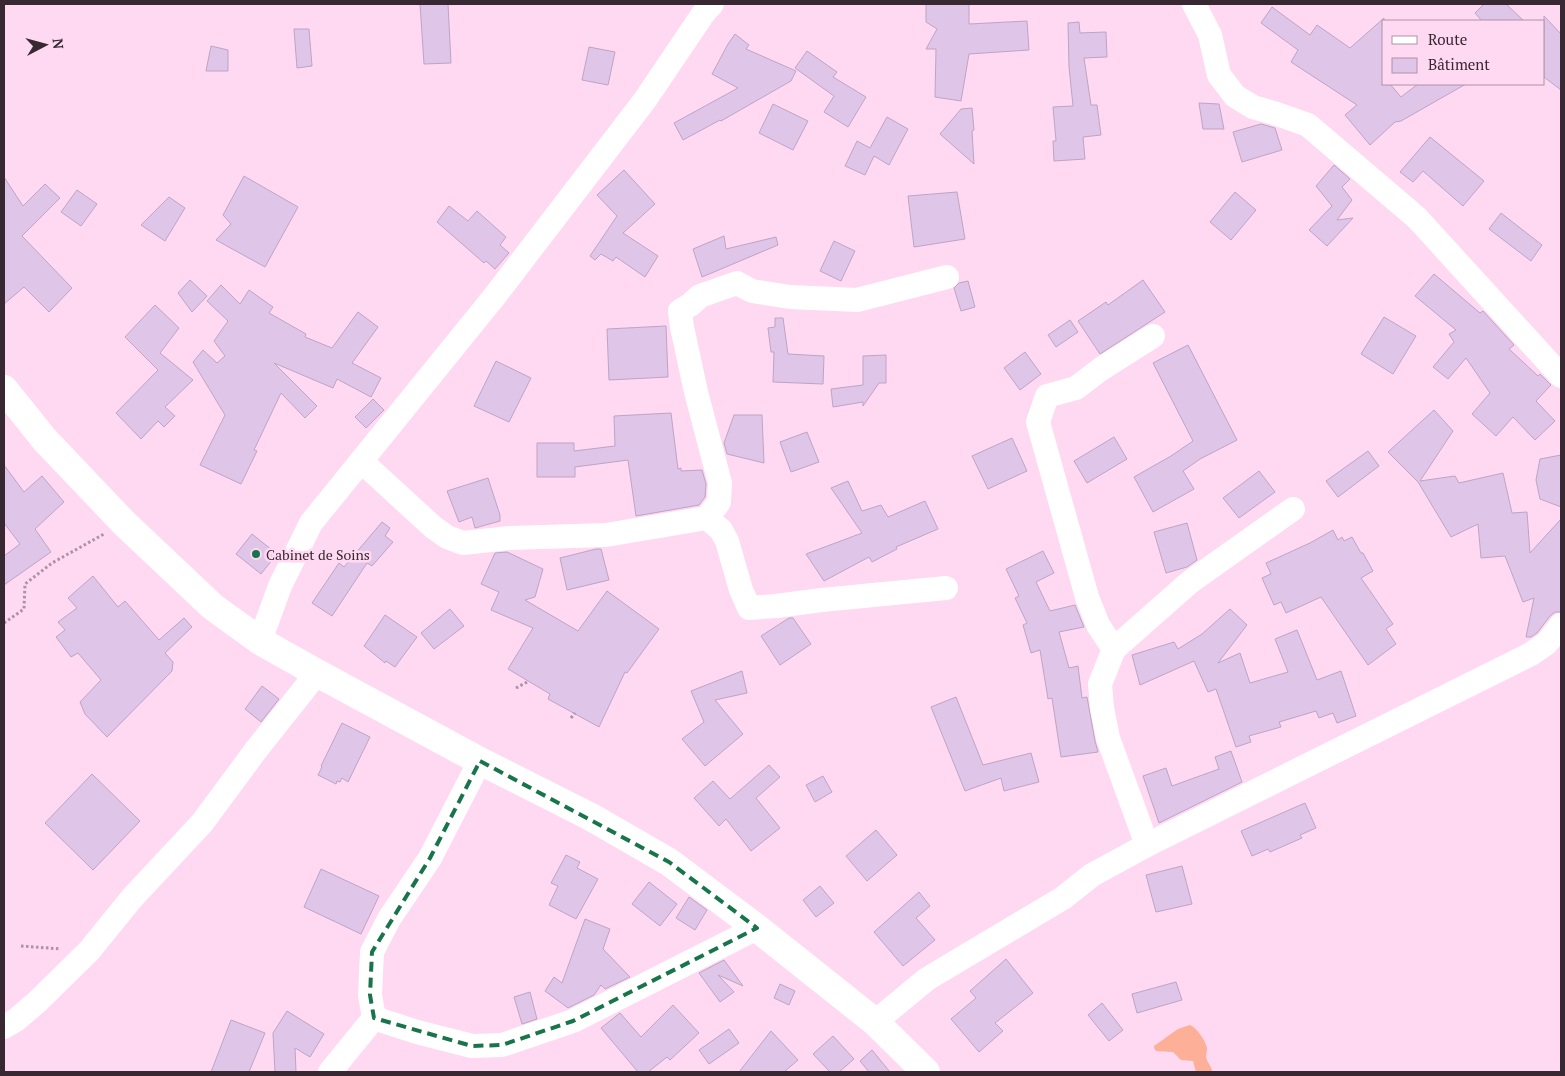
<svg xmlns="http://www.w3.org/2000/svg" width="1565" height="1076" viewBox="0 0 1565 1076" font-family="'PT Serif',serif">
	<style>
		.green { fill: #fdaf97 }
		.building { fill: #dfc5e7; stroke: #bda4c5 }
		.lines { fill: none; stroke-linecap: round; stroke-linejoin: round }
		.path { stroke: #af91a5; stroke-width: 3; stroke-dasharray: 2.5 2.5; stroke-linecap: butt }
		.minor { stroke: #fff; stroke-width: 24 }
		.major { stroke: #fff; stroke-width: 28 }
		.marked { fill: none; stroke: #18754b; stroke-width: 4; stroke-dasharray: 10 6; stroke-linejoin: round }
		.poi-dot { fill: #18754b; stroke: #ffd8f2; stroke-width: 2 }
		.labels { text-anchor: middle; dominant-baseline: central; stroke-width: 5; stroke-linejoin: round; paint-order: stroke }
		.poi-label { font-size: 14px; fill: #372832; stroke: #ffd8f2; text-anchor: start }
	</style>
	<rect width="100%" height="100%" fill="#ffd8f2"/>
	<path class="green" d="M1190,1025C1197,1028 1205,1040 1207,1048C1207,1051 1206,1054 1206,1057C1207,1063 1212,1066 1212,1072H1196L1193,1061L1181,1060L1173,1052L1156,1051L1154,1048V1046L1178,1029Z"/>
	<g class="building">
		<polygon points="420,4 448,4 451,63 424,64"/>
		<polygon points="926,4 969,4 969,24 1027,21 1029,50 969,54 961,101 935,97 936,49 926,49 937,29 926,22"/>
		<polygon points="1484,4 1506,4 1524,21 1482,21 1475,13"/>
		<polygon points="1272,7 1310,35 1317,25 1350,48 1384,18 1384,84 1390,84 1401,97 1418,84 1466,84 1401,121 1395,122 1370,145 1345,115 1357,105 1291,62 1298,50 1261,23"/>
		<polygon points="1544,16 1561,34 1561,90 1544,77"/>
		<polygon points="1079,22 1080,33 1106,32 1107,57 1084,58 1091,105 1097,105 1101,135 1083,137 1085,159 1054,161 1053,141 1056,141 1053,107 1073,106 1069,67 1068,23"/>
		<polygon points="294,29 309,29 312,66 297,68"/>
		<polygon points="735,34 749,45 746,49 796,71 791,81 721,121 720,120 683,140 674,123 738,88 712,74 728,44"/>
		<polygon points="211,46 228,50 228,71 206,71"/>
		<polygon points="589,47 615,52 608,85 582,80"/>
		<polygon points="807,51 837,72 833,77 866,97 848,127 824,112 834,96 795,68"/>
		<polygon points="1199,103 1219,104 1224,129 1203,129"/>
		<polygon points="773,104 808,121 793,150 759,133"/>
		<polygon points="972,108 974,130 972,131 974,164 940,134 961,109"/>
		<polygon points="887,117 908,129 889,165 874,156 865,175 845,166 857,141 870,148"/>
		<polygon points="1261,124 1275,128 1282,150 1242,162 1233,132"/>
		<polygon points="1430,137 1484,181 1463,206 1423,171 1413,182 1400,172"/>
		<polygon points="1334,165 1350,179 1342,187 1352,200 1337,220 1353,218 1327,246 1309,230 1332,206 1316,186"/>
		<polygon points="624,170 655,204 623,233 658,256 645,277 616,257 613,261 601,254 595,260 590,256 617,216 597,195"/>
		<polygon points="244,176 298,207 265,267 216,240 231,224 223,215"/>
		<polygon points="4,177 23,206 45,184 60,198 22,236 72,288 49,312 24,287 4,304"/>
		<polygon points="77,190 97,204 81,226 61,212"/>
		<polygon points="957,192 965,239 914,247 908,196"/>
		<polygon points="1235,192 1256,210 1231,240 1210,222"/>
		<polygon points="169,197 185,208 165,241 141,225"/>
		<polygon points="449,206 468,221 477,211 506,237 500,245 509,253 495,269 486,261 484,263 437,222"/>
		<polygon points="1501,213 1542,245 1531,261 1489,229"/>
		<polygon points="724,236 726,249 776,237 778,245 702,277 693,249"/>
		<polygon points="834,241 855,251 841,281 820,271"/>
		<polygon points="1434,274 1480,313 1483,311 1514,345 1509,349 1538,376 1540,374 1551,385 1536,401 1555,421 1535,440 1513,417 1496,436 1472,414 1490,393 1466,358 1448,379 1433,367 1454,342 1449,334 1456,330 1415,296"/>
		<polygon points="190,280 207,296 192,312 178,293"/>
		<polygon points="1143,280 1165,312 1100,354 1078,321 1106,302 1108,305"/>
		<polygon points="968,281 975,307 961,311 954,288 959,283"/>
		<polygon points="221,285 240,304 249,290 273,307 269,313 306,334 305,337 332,348 358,312 378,327 352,363 381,378 371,397 337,379 333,388 274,363 317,406 305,418 281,393 254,450 257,451 241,484 200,465 225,415 193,362 203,350 217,363 225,356 214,341 228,321 207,301"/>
		<polygon points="155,305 179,328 160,353 193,380 165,407 175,416 164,427 158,421 141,439 116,413 158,370 125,337"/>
		<polygon points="1384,317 1416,336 1393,374 1361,354"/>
		<polygon points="775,318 783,318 788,354 824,356 823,384 773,382 774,352 771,352 768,328 775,327"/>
		<polygon points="1070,320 1078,332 1056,347 1048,335"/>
		<polygon points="666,326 668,377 609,380 607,329"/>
		<polygon points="1188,345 1237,440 1200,459 1183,471 1194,489 1153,512 1134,477 1171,456 1193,441 1153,363"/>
		<polygon points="1025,352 1041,374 1020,390 1004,368"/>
		<polygon points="886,355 886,383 879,383 863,406 863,402 833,407 831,389 863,385 863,356"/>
		<polygon points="496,361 531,378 509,422 474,406"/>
		<polygon points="373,399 384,410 366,428 355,417"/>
		<polygon points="1434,410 1453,431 1420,481 1455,476 1459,483 1503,473 1512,513 1527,512 1530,553 1561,519 1561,612 1555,612 1550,616 1537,633 1531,637 1526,637 1534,598 1523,602 1505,556 1481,558 1478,524 1451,537 1418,482 1388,452"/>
		<polygon points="671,413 678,469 681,468 681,471 702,470 706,484 705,497 699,505 636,516 628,460 575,467 575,477 537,477 537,443 574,443 574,451 615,446 614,416"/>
		<polygon points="734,415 762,415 764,463 727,454 724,443"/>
		<polygon points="807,432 819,462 791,472 780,442"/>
		<polygon points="1114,437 1127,459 1087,483 1074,461"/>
		<polygon points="1012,438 1027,471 988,489 972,456"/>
		<polygon points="1368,451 1379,466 1338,497 1326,481"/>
		<polygon points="1561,455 1561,507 1540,499 1536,480 1540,459"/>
		<polygon points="4,465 24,492 42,476 64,502 35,529 51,552 4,585 4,556 20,544 4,523"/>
		<polygon points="1259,471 1275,492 1239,518 1223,498"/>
		<polygon points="488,478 500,515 500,521 475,528 472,517 459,522 447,491"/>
		<polygon points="848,481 862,511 881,505 888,517 925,501 938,529 896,547 897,549 872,562 869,557 824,581 806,554 862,533 831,488"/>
		<polygon points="382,522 390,528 385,536 393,542 372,566 367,563 332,616 312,603 339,563 344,567"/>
		<polygon points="1187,523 1197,560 1187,567 1166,573 1154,532"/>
		<polygon points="1333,530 1338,540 1342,537 1344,541 1352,537 1361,553 1363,553 1373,571 1361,578 1393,624 1386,629 1396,644 1368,665 1321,597 1286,613 1281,602 1274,605 1262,578 1271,574 1266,563 1310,543"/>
		<polygon points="252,534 277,554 261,574 236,554"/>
		<polygon points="596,549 601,549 609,580 567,590 560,558"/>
		<polygon points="1043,551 1054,573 1036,582 1050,611 1075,605 1084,627 1059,632 1069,668 1078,666 1082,698 1087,697 1095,741 1098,752 1061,757 1052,698 1048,699 1040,650 1031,653 1023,625 1027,623 1015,598 1019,596 1006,569"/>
		<polygon points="507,552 543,569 535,597 525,600 578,631 607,591 659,629 627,673 625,672 599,727 548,699 550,694 508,669 533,628 491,610 499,592 481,584 495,553"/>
		<polygon points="93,576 118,607 125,601 159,640 184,618 192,627 165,653 173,662 172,671 107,737 85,714 80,702 101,680 78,653 71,657 56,637 65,630 58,622 77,608 68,598"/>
		<polygon points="450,609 464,626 434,649 421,633"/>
		<polygon points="1230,609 1247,625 1218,663 1240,653 1250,683 1288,672 1275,639 1297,630 1317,680 1341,671 1356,716 1337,723 1333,713 1319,718 1316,711 1279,722 1281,727 1249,736 1251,742 1236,747 1216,689 1208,692 1194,661 1140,685 1132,655 1174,642 1178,649 1202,634"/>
		<polygon points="385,615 417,637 395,667 386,661 385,663 364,646"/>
		<polygon points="789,618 793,618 811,644 780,665 761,636"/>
		<polygon points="742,671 747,693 715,700 743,734 705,766 682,739 704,722 691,691"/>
		<polygon points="262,686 279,699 261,722 245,709"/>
		<polygon points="956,697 983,765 1031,753 1039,782 1004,791 1001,778 965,791 931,707"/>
		<polygon points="342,723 370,737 348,782 342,778 340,782 337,781 336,784 318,775 322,767 321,766"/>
		<polygon points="1231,751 1242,782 1159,823 1143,776 1166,768 1172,786 1219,769 1215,757"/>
		<polygon points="769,765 780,777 756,798 780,828 751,851 726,819 719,826 694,798 713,781 730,799"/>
		<polygon points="92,774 140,821 93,870 45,823"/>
		<polygon points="823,776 832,792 815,802 806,785"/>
		<polygon points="1305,803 1316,828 1300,835 1302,838 1270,852 1268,849 1252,856 1241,831"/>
		<polygon points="876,830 897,855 867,881 846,856"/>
		<polygon points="566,855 580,862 577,868 598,879 576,919 549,905 558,886 551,883"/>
		<polygon points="1182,866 1192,904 1156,912 1146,875"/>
		<polygon points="321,869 379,896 361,934 304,907"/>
		<polygon points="649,882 677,904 660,926 632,904"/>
		<polygon points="820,886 834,903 816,917 803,900"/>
		<polygon points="919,892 930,906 916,918 935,940 903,966 874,932"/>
		<polygon points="689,897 707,910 695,930 676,918"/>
		<polygon points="585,919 610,929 603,949 630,977 605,989 601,985 594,995 568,1008 545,991 554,977 562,983"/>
		<polygon points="1006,959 1033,993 995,1023 1003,1031 979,1052 951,1019 976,998 970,991"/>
		<polygon points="724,960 743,986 718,975 734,992 720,1002 699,973"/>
		<polygon points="1176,982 1182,1000 1137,1013 1132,994"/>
		<polygon points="780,984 795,991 789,1005 774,998"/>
		<polygon points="530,992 537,1019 522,1024 514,997"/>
		<polygon points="1102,1003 1123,1030 1109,1041 1088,1015"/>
		<polygon points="673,1005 699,1033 670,1060 667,1057 648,1072 638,1072 601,1028 620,1013 641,1037"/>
		<polygon points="287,1011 324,1034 310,1057 295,1048 296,1072 275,1072 273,1033"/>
		<polygon points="231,1020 265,1033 249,1072 211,1072"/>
		<polygon points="729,1029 739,1043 709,1064 699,1050"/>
		<polygon points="771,1031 798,1060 784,1072 739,1072"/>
		<polygon points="833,1036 854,1059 839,1072 830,1072 813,1054"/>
		<polygon points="872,1050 890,1072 869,1072 860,1061"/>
	</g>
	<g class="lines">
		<g class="path">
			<polyline points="4,623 24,609 25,584 52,563 104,534"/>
			<polyline points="516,688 529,681"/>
			<polyline points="571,718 575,713"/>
			<polyline points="21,946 61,949"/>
		</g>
		<g class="minor">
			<polyline points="1194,4 1210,35 1219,75 1235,96 1253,107 1277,114 1308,125 1417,218 1561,376"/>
			<polyline points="361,461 433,527 447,537 463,543 510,538 606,535 707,518 721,530 727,541 741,590 749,608 776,606 822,600 946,588"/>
			<polyline points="707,518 719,502 720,483 696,392 682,327 680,311 690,305 700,296 737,283 752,291 790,297 857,300 947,277"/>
			<polyline points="260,641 280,586 311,523 494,297 645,100 703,14 712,4"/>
			<polyline points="1114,649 1190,582 1293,509"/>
			<polyline points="1147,845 1108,738 1102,708 1100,684 1114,649 1098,625 1087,597 1038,422 1047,396 1076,388 1101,369 1153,336"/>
			<polyline points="374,1018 417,1032 472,1046 502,1045 573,1021 757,928"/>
			<polyline points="875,1022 927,979 1063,898 1092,875 1147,845 1531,654 1547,643 1561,625"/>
			<polyline points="4,1027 16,1020 37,1002 89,951 132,898 202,823 256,750 317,673"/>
			<polyline points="330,1072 374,1018 370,995 372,952 389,919 430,858 480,761"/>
		</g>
		<polyline class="major" points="4,389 45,440 124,523 213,607 260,641 317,673 480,761 591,817 669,862 757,928 875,1022 926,1072"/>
	</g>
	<path class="marked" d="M480,761L669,862L757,928L573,1021L502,1045L472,1046L374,1018L370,995L372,952L430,858Z"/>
	<circle class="poi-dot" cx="256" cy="554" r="5"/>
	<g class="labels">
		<g class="poi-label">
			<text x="266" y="554">Cabinet de Soins</text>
		</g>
	</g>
	<rect width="1565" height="1076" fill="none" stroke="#372832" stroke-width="10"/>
	<rect x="1382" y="20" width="162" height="65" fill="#ffd8f2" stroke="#af92a5"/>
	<rect x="1392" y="36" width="25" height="8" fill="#ffffff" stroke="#af92a5"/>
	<text x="1428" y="45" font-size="15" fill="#372832">Route</text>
	<rect x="1392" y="58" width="25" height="15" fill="#dfc5e7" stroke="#af92a5"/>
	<text x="1428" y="70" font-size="15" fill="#372832">Bâtiment</text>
	<g transform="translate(45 45) rotate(84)" stroke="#ffd8f2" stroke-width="4" paint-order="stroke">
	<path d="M0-4L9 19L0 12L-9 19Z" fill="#372832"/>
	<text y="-8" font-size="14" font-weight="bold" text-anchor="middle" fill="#372832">N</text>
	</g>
</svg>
